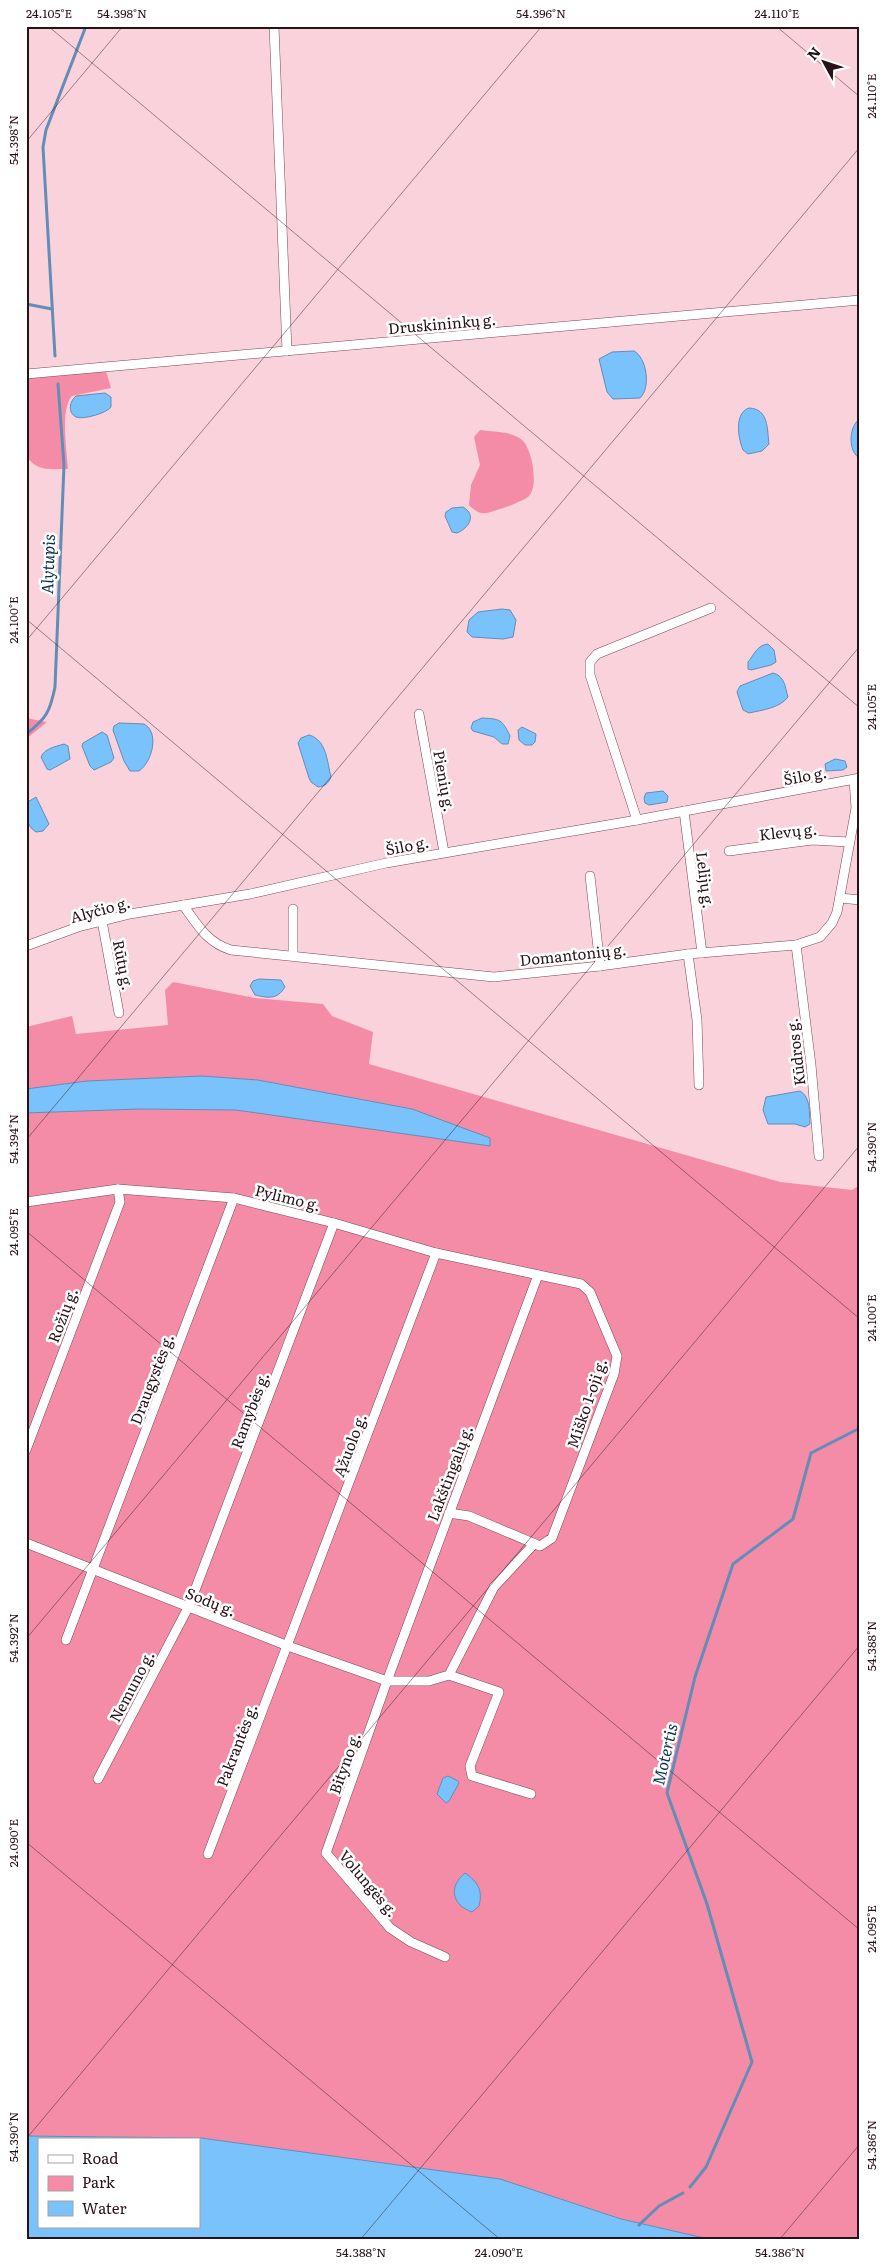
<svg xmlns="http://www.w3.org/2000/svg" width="886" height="2266" viewBox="0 0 886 2266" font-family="Literata,serif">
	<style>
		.green { fill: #f48ca7 }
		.water { fill: #79c2fb; stroke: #618db7; fill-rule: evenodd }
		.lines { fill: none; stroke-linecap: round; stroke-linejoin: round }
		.stream { stroke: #618db7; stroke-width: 3 }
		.street-casing { stroke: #7d4755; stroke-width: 10 }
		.street { stroke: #fff; stroke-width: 9 }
		.ticks { fill: none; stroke: #281218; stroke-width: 1; stroke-opacity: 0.45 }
		.labels { text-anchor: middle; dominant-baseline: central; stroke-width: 5; stroke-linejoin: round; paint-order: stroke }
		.street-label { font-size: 15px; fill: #281218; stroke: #fff }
		.water-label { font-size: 16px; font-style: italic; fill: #06304b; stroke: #fff }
		.neatline { fill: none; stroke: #281218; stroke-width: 2 }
		.ticks-label { font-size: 12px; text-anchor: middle; fill: #281218 }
	</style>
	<rect width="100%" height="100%" fill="#f9d2db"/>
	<g class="green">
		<path d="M106,371L111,388L72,396C60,408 67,452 68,469C50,469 36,472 26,455V378Z"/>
		<path d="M480,430C493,432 510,431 521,439C532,447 539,486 529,496C525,501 493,512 486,513C479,514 474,510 469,505L471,485L480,465L474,437Z"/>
		<polygon points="26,718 47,722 26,739"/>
		<polygon points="173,982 255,998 323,1004 332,1016 373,1032 369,1064 780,1182 852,1190 860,1185 860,2240 713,2240 621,2219 500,2179 201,2138 26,2136 26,1113 139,1109 236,1110 490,1145 412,1109 258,1080 202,1076 87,1081 26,1089 26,1027 72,1016 76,1034 168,1025 165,990"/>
	</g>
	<g class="water">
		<path d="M634,351C647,358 651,388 640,398L613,399L607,392L599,359L612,352Z"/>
		<path d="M105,393L111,397V407C107,413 83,420 76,417C67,412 70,401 76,396Z"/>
		<path d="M749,408C769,409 767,429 769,444L762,451L748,454L743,450C738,438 734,413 749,408Z"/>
		<path d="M860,419V457H858C848,450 849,425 860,419Z"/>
		<path d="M463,507C477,515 469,528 457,533L452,532L445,516L446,512L452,508Z"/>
		<polygon points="502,609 510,610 516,620 513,637 503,639 472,637 467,632 469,620 478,612"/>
		<path d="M768,644L774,650L776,662L771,665L751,670L748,669V662C754,655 757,645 768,644Z"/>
		<path d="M773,673C785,676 785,687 788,697C780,708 762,710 749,713L743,710L737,692L740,686Z"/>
		<path d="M482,718C500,719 502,719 510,736L508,744H502L494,737L473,731L471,728L473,722Z"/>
		<path d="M119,723L144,724C160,733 152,762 139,771H130L124,761L113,730L114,726Z"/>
		<polygon points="522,727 536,734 535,742 532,745 525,745 519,740 518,730"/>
		<polygon points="102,732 107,735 114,758 111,762 94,770 90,766 82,746 83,743"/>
		<path d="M309,735C327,740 327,762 331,777C328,784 325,786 318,787L311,782L309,778L298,743L301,738Z"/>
		<path d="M64,744L68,746L70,759L50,770L47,769L41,757C45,748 55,747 64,744Z"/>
		<polygon points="835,759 845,761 847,767 843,770 826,771 825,764"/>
		<polygon points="663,791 668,796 667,802 649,805 645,803 644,798 646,793"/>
		<path d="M36,797L49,824L43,831L36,832C25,825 26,814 26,803Z"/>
		<path d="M259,979L281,980L285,987C277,1000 268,998 255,995L250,986L253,981Z"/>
		<polygon points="202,1076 258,1080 412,1109 490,1138 490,1146 236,1110 139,1109 26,1113 26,1089 87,1081"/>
		<path d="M800,1091C811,1097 809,1113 810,1124L805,1127L795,1124H768L763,1110L766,1097Z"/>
		<polygon points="448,1776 458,1781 459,1783 449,1801 446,1803 437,1794 443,1778"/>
		<path d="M465,1873C478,1882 483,1890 479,1906L472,1912C452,1905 448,1887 465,1873Z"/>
		<path d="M26,2136L201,2138L500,2179L621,2219L713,2240H26ZM39,2140H199V2227H39Z"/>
	</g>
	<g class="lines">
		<g class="stream">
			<polyline points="26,304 52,309"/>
			<polyline points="55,356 43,147 46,130 86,26"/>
			<path d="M26,734C46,719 50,712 55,687L64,465L58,384"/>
			<polyline points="690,2187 706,2167 752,2062 707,1904 667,1793 695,1677 733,1564 793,1519 811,1453 860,1428"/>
			<polyline points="639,2225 659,2206 683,2193"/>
		</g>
		<g class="street-casing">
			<g id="street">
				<polyline points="274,26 287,351"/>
				<polyline points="26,374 860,300"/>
				<polyline points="419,714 444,852"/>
				<polyline points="684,811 702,953"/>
				<polyline points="637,820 590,675 590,662 597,654 711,608"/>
				<polyline points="729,851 812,840 849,842"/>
				<polyline points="590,876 600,966"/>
				<polyline points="840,898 860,900"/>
				<path d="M183,905C198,925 206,942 231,950L494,977L600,966L688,954L796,945L820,937L832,923L837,912L856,808L854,780"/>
				<polyline points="102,921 119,1013"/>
				<polyline points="796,945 811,1065 819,1156"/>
				<polyline points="26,946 78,927 130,914 250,894 386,863 637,820 860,778"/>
				<polyline points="688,954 697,1020 699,1085"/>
				<polyline points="293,955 293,909"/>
				<polyline points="26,1202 118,1189 234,1198 334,1223 436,1253 581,1284 590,1292 617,1356 614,1374 552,1538 540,1546 469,1516 449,1513"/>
				<polyline points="26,1450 120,1202 118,1189"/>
				<polyline points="26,1543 288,1646 387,1681 429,1681 449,1675 499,1692 470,1766 472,1776 531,1794"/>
				<polyline points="66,1640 234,1198"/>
				<polyline points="449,1675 494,1587 534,1544"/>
				<polyline points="98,1779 189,1606 334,1223"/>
				<polyline points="208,1854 436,1253"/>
				<polyline points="445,1957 411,1942 390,1928 326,1853 387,1681 538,1275"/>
			</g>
		</g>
		<use href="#street" class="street"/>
	</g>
	<path class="ticks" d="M48,26L860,708M776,26L860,97M26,142L123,26M26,619L860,1319M26,641L542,26M26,1140L860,147M26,1231L860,1930M26,1639L860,646M26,1842L501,2240M26,2139L860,1145M360,2240L860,1645M779,2240L860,2144"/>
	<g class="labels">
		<g class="street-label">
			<text transform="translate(442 323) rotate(-5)">Druskininkų g.</text>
			<text transform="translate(805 775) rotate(-10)">Šilo g.</text>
			<text transform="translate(445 781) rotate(80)">Pienių g.</text>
			<text transform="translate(788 831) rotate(-6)">Klevų g.</text>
			<text transform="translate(407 845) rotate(-11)">Šilo g.</text>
			<text transform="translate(706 880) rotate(83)">Lelijų g.</text>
			<text transform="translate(100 909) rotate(-15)">Alyčio g.</text>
			<text transform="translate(573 954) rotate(-6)">Domantonių g.</text>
			<text transform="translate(124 965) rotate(79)">Rūtų g.</text>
			<text transform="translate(795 1052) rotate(-97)">Kūdros g.</text>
			<text transform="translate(288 1197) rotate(14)">Pylimo g.</text>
			<text transform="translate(62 1315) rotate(-69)">Rožių g.</text>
			<text transform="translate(151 1379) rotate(-69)">Draugystės g.</text>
			<text transform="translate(586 1403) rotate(-71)">Miško 1-oji g.</text>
			<text transform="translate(249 1410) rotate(-69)">Ramybės g.</text>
			<text transform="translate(349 1445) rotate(-69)">Ąžuolo g.</text>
			<text transform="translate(449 1473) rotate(-69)">Lakštingalų g.</text>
			<text transform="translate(211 1601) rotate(22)">Sodų g.</text>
			<text transform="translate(131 1686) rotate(-62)">Nemuno g.</text>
			<text transform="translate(236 1745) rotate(-69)">Pakrantės g.</text>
			<text transform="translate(344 1763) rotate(-70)">Bityno g.</text>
			<text transform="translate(369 1883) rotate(50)">Volungės g.</text>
		</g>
		<g class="water-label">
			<text transform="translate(47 564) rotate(-88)">Alytupis</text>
			<text transform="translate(664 1754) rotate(-77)">Motertis</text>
		</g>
	</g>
	<rect width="886" height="2266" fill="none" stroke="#ffffff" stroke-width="55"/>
	<rect x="38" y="2138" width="162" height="90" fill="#ffffff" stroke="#a9a0a3"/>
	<rect x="48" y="2155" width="25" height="8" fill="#ffffff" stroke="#a9a0a3"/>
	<text x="82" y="2164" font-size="15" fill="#281218">Road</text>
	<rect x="48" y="2176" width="25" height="15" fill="#f48ca7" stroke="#a9a0a3"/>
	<text x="82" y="2188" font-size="15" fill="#281218">Park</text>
	<rect x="48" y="2201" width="25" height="15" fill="#79c2fb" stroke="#a9a0a3"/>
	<text x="82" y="2214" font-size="15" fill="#281218">Water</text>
	<g transform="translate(824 62) rotate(310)" stroke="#ffffff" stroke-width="4" paint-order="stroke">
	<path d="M0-4L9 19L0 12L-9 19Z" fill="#281218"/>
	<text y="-8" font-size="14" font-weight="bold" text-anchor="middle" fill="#281218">N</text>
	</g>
	<rect x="28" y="28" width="830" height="2210" class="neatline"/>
	<g class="ticks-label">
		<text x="49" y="18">24.105°E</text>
		<text x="122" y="18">54.398°N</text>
		<text x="541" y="18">54.396°N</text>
		<text x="777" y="18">24.110°E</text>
		<text transform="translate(872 96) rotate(-90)" y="4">24.110°E</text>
		<text transform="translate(14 140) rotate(-90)" y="4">54.398°N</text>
		<text transform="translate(14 620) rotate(-90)" y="4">24.100°E</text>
		<text transform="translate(872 707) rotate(-90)" y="4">24.105°E</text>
		<text transform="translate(14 1139) rotate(-90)" y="4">54.394°N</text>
		<text transform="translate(872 1147) rotate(-90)" y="4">54.390°N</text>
		<text transform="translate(14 1232) rotate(-90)" y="4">24.095°E</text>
		<text transform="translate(872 1318) rotate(-90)" y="4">24.100°E</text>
		<text transform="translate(14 1638) rotate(-90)" y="4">54.392°N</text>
		<text transform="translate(872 1646) rotate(-90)" y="4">54.388°N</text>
		<text transform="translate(14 1843) rotate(-90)" y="4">24.090°E</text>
		<text transform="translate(872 1929) rotate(-90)" y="4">24.095°E</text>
		<text transform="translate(14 2137) rotate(-90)" y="4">54.390°N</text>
		<text transform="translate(872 2145) rotate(-90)" y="4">54.386°N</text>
		<text x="361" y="2257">54.388°N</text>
		<text x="499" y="2257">24.090°E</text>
		<text x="780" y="2257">54.386°N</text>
	</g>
</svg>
